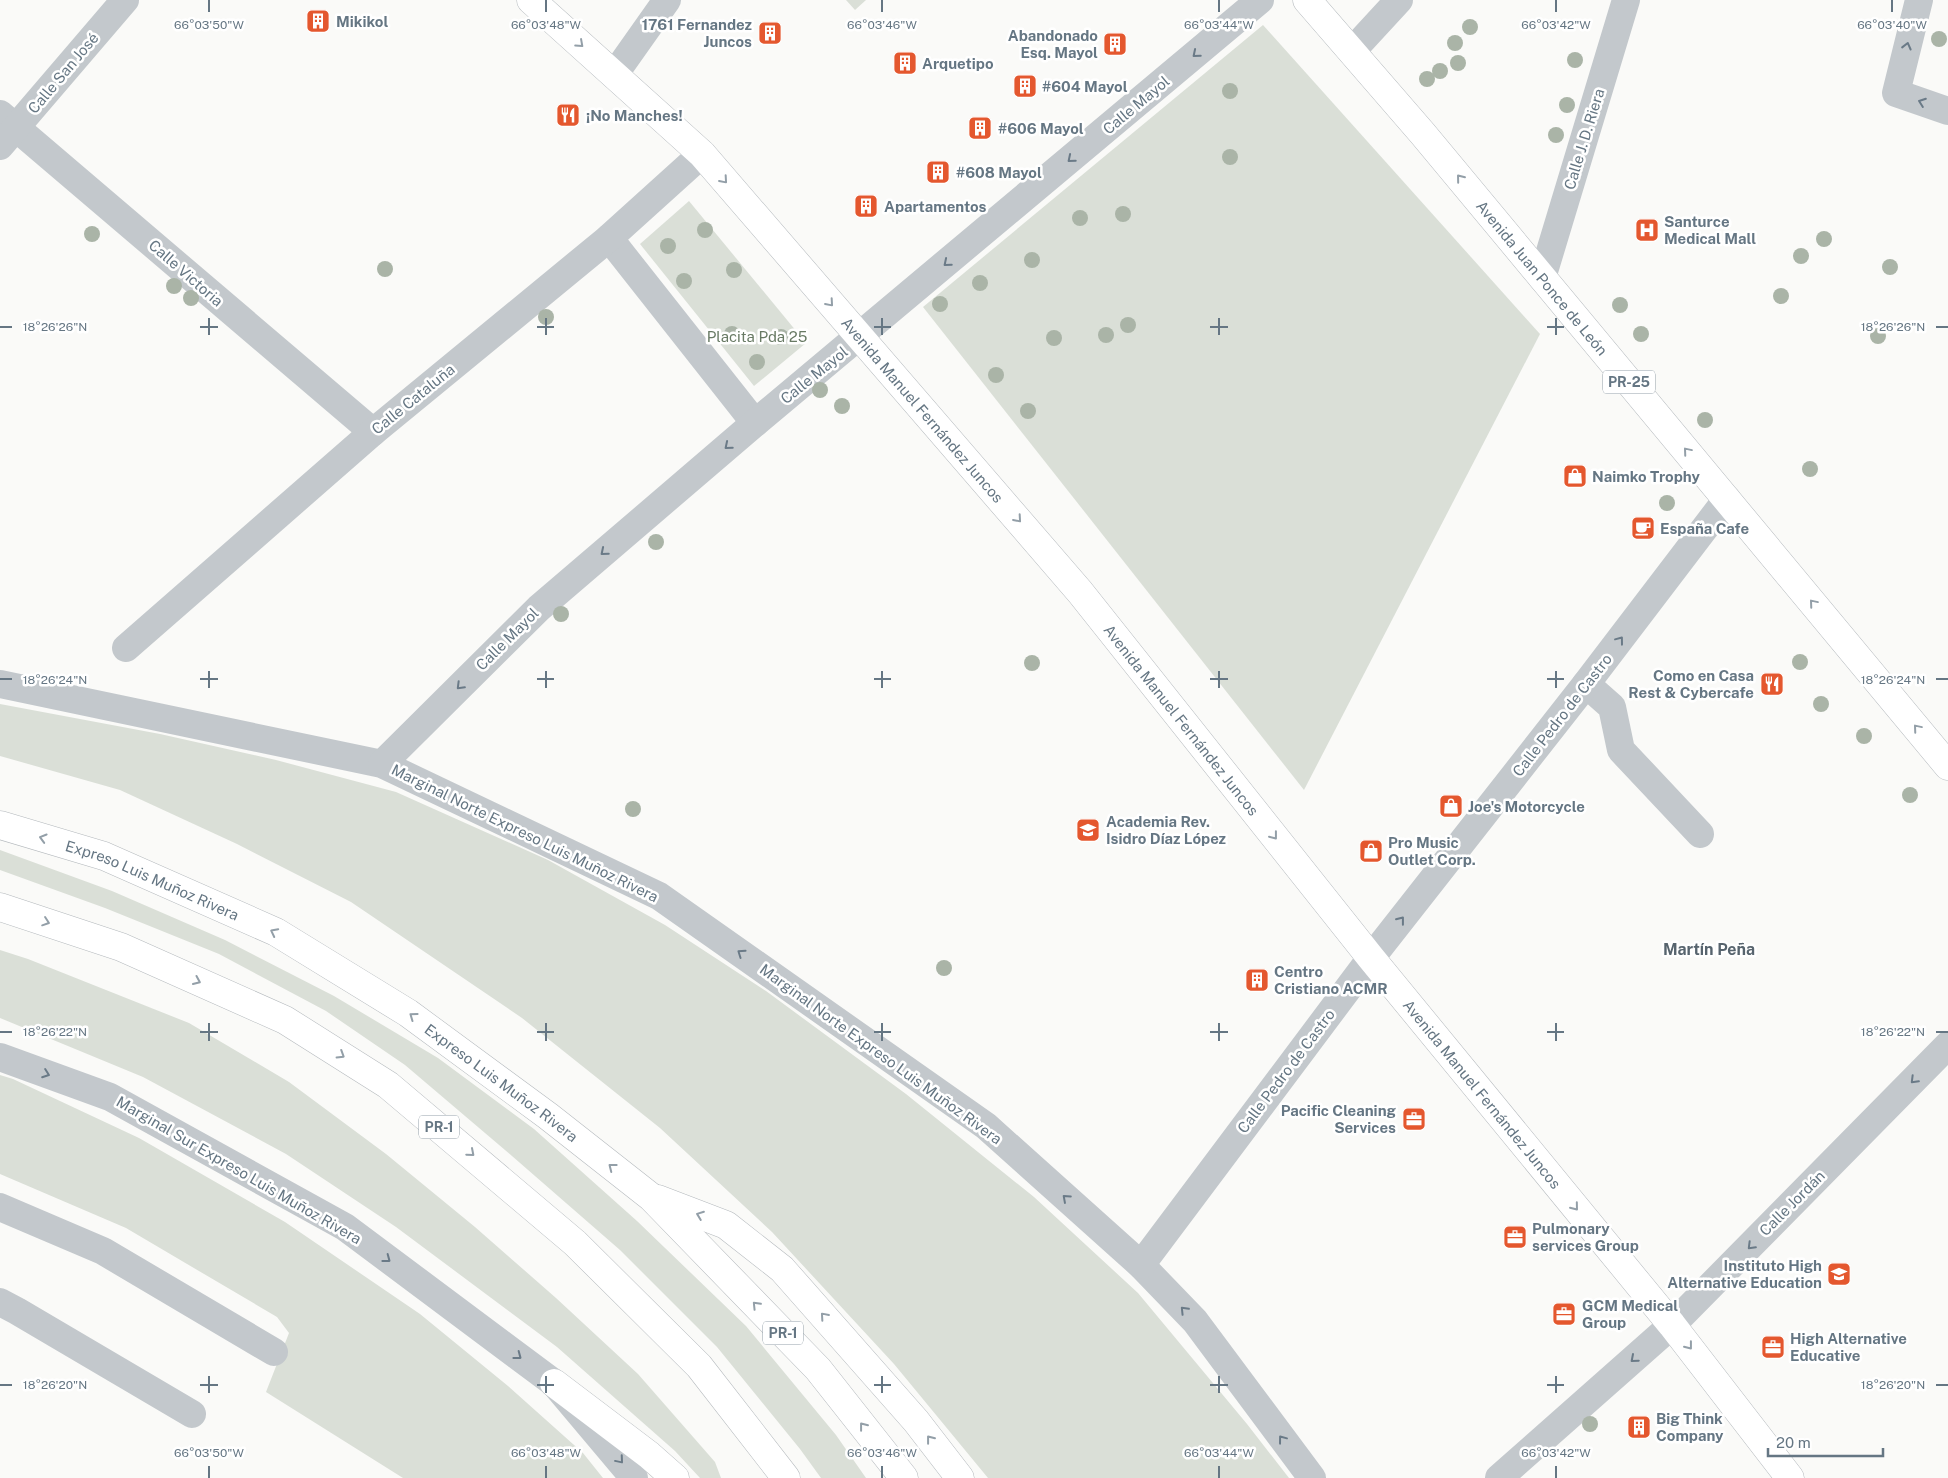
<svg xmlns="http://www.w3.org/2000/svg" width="1948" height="1478" viewBox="0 0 1948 1478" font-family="'Public Sans',sans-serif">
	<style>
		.green { fill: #dadfd7 }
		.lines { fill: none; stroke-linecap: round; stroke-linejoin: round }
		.major-casing { stroke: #b5babe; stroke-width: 29 }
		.highway-casing { stroke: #b4b9bd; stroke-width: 29 }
		.minor { stroke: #c3c8cc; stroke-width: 28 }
		.major { stroke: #fff; stroke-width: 28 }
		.highway { stroke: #fff; stroke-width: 28 }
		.tree { fill: #aab4a7 }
		.oneway { stroke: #939fa8 }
		.oneway2 { stroke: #6a7a87 }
		.ticks { fill: none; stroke: #657683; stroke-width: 2 }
		.labels { text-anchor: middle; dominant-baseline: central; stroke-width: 5; stroke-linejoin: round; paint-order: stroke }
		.shield { fill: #fff; stroke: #939fa8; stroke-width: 1 }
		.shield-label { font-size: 14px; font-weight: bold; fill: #657683 }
		.poi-label { font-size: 15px; font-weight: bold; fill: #657683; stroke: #fff; text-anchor: start }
		.street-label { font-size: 15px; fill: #657683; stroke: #fff }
		.park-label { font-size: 15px; fill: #687a64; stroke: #fff }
		.neighbourhood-label { font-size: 16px; font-weight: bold; fill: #57646e; stroke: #fff }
		.ticks-label { font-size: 12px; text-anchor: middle; fill: #657683; stroke: #fff; stroke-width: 5; stroke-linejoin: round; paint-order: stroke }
	</style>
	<rect width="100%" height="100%" fill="#fafaf8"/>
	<g class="green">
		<polygon points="846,0 866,0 855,10"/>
		<polygon points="1263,25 1540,334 1304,790 923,307"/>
		<polygon points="689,201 806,343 754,386 640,244"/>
		<polygon points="0,704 160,734 276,760 396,792 548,860 665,925 766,991 906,1094 1034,1197 1138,1293 1247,1424 1289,1478 988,1478 894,1364 772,1232 660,1128 522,1018 351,902 237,844 120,790 0,756"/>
		<polygon points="0,850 112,891 225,940 334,996 438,1058 534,1129 637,1221 746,1326 836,1435 866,1478 821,1478 800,1449 717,1347 620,1250 512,1156 405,1065 326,1011 219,954 105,908 0,870"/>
		<polygon points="0,950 28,959 189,1023 289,1082 386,1154 475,1227 556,1298 638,1374 715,1462 721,1478 700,1478 675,1451 557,1347 396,1227 286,1154 143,1077 0,1018"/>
		<polygon points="0,1075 13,1079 139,1138 285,1222 420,1314 508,1386 583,1453 603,1478 403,1478 266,1392 289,1333 277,1317 126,1228 0,1174"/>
	</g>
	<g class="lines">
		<g class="major-casing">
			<g id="major">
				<path id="s1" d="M531,0L702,154L1080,592L1371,958L1672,1325L1790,1478"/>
				<path id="s2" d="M1307,0L1423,134L1948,766"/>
			</g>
		</g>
		<g class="highway-casing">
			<g id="highway">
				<path id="s3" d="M0,825L104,856L276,932L408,1013L548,1116L651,1197L818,1369L904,1478"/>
				<polyline points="0,907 121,947 285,1020 388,1085 575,1243 699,1366 786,1478"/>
				<polyline points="658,1199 726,1225 782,1269 916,1421 960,1478"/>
				<polyline points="554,1383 649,1455 675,1478"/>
			</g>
		</g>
		<g class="minor">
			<polyline points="1919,0 1896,93 1948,111"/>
			<polyline points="1352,51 1399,0"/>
			<polyline points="614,75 667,0"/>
			<polyline points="0,114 373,432"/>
			<polyline points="0,146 125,0"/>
			<polyline points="609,238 755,423"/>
			<polyline points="1542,278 1626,0"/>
			<polyline points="126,648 373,432 609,238 702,154"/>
			<polyline points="0,684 382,764 659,896 986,1126 1141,1265 1195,1321 1312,1478"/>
			<polyline points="1586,684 1612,707 1621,750 1700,834"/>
			<polyline points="382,764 539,608 755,423 1260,0"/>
			<polyline points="0,1057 110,1097 345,1227 554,1383 634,1478"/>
			<polyline points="0,1207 103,1251 274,1352"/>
			<polyline points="1141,1265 1371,958 1586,684 1727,499"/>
			<polyline points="0,1302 17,1311 192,1414"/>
			<polyline points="1499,1478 1672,1325 1948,1045"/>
		</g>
		<use href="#major" class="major"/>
		<use href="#highway" class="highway"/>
	</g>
	<g class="tree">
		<circle cx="1470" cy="27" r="8"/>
		<circle cx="1939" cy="39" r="8"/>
		<circle cx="1455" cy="43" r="8"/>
		<circle cx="1575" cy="60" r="8"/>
		<circle cx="1458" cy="63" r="8"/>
		<circle cx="1440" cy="71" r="8"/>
		<circle cx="1427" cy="79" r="8"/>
		<circle cx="1230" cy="91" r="8"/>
		<circle cx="1567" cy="105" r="8"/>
		<circle cx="1556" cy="135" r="8"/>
		<circle cx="1230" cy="157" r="8"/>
		<circle cx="1123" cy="214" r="8"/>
		<circle cx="1080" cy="218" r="8"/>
		<circle cx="705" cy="230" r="8"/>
		<circle cx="92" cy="234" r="8"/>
		<circle cx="1824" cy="239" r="8"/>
		<circle cx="668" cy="246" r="8"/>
		<circle cx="1801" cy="256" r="8"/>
		<circle cx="1032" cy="260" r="8"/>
		<circle cx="1890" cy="267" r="8"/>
		<circle cx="385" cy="269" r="8"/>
		<circle cx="734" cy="270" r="8"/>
		<circle cx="684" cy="281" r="8"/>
		<circle cx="980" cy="283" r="8"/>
		<circle cx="174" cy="286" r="8"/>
		<circle cx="1781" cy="296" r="8"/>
		<circle cx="191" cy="298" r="8"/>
		<circle cx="940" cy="304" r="8"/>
		<circle cx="1620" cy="305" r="8"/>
		<circle cx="546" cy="317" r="8"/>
		<circle cx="1128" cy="325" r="8"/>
		<circle cx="732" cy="334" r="8"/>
		<circle cx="1641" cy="334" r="8"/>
		<circle cx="1106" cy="335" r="8"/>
		<circle cx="1878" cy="336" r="8"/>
		<circle cx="781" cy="337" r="8"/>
		<circle cx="1054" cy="338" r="8"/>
		<circle cx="757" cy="362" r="8"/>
		<circle cx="996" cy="375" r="8"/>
		<circle cx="820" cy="390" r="8"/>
		<circle cx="842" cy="406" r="8"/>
		<circle cx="1028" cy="411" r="8"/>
		<circle cx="1705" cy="420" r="8"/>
		<circle cx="1810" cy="469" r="8"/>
		<circle cx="1667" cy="503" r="8"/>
		<circle cx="656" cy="542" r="8"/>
		<circle cx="561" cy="614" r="8"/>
		<circle cx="1800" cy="662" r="8"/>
		<circle cx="1032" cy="663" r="8"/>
		<circle cx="1821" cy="704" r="8"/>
		<circle cx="1864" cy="736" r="8"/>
		<circle cx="1910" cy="795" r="8"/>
		<circle cx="633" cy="809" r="8"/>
		<circle cx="944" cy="968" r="8"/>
		<circle cx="1590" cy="1424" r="8"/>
	</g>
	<defs><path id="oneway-chevron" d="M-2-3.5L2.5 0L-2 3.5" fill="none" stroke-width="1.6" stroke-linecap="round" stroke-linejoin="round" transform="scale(1.25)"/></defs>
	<g class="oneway">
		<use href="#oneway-chevron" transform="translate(580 44) rotate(42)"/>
		<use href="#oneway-chevron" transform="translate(1460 178) rotate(-129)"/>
		<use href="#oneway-chevron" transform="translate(724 180) rotate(49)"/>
		<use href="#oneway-chevron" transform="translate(830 303) rotate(49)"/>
		<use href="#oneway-chevron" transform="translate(1687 451) rotate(-130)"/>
		<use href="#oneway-chevron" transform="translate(1018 519) rotate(49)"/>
		<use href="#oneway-chevron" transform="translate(1813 603) rotate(-130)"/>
		<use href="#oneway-chevron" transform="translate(1917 728) rotate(-130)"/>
		<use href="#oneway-chevron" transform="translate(1274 836) rotate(52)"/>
		<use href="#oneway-chevron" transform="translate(43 838) rotate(-164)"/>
		<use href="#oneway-chevron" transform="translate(46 922) rotate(19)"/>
		<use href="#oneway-chevron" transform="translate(274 932) rotate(-153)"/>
		<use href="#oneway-chevron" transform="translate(197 981) rotate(24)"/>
		<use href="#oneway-chevron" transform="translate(413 1016) rotate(-144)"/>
		<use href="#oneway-chevron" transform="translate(341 1055) rotate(32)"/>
		<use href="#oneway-chevron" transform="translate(471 1153) rotate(41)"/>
		<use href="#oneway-chevron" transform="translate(612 1167) rotate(-142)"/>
		<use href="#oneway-chevron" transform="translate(1575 1207) rotate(51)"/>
		<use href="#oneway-chevron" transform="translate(700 1215) rotate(-159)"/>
		<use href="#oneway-chevron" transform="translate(756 1305) rotate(-134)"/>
		<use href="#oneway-chevron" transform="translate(824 1316) rotate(-131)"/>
		<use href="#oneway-chevron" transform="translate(1689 1346) rotate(52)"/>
		<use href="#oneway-chevron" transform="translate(863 1426) rotate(-128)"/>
		<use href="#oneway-chevron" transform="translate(930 1439) rotate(-128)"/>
	</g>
	<g class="oneway2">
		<use href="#oneway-chevron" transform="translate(1907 46) rotate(-76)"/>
		<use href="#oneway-chevron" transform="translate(1196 54) rotate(140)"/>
		<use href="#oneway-chevron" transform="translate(1922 102) rotate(-160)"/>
		<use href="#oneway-chevron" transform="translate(1071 159) rotate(140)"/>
		<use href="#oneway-chevron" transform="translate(947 263) rotate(140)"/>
		<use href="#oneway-chevron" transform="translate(728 446) rotate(140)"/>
		<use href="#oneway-chevron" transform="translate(604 552) rotate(140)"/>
		<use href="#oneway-chevron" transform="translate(1620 640) rotate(-53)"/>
		<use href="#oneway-chevron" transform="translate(460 686) rotate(135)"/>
		<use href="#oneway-chevron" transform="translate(1401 920) rotate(-52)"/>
		<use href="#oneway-chevron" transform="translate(741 953) rotate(-145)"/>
		<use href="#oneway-chevron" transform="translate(46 1074) rotate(20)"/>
		<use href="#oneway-chevron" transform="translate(1914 1080) rotate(135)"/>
		<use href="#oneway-chevron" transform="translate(1066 1198) rotate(-138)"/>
		<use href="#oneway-chevron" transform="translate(1751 1246) rotate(135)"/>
		<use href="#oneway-chevron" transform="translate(387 1259) rotate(37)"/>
		<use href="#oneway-chevron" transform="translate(1184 1310) rotate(-134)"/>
		<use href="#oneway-chevron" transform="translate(518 1356) rotate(37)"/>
		<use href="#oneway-chevron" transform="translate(1634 1359) rotate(139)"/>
		<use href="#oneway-chevron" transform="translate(1282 1439) rotate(-127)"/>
		<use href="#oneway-chevron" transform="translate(620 1460) rotate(50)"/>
	</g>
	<path class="ticks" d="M209,0V12M546,0V12M882,0V12M1219,0V12M1556,0V12M1892,0V12M209,318V335M546,318V335M882,318V335M1219,318V335M1556,318V335M0,327H12M200,327H218M537,327H554M874,327H891M1210,327H1228M1547,327H1564M1936,327H1948M209,671V688M546,671V688M882,671V688M1219,671V688M1556,671V688M0,679H12M200,679H218M537,679H554M874,679H891M1210,679H1228M1547,679H1564M1936,679H1948M209,1023V1041M546,1023V1041M882,1023V1041M1219,1023V1041M1556,1023V1041M0,1032H12M200,1032H218M537,1032H554M874,1032H891M1210,1032H1228M1547,1032H1564M1936,1032H1948M209,1376V1393M546,1376V1393M882,1376V1393M1219,1376V1393M1556,1376V1393M0,1385H12M200,1385H218M537,1385H554M874,1385H891M1210,1385H1228M1547,1385H1564M1936,1385H1948M209,1466V1478M546,1466V1478M882,1466V1478M1219,1466V1478M1556,1466V1478"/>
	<defs>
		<g id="building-square" transform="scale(1.25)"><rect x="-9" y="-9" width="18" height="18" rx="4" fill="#e4572e" stroke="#fff"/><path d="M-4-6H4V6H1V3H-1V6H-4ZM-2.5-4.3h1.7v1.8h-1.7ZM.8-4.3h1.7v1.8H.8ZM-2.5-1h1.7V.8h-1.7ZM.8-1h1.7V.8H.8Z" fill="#fff"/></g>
		<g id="restaurant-square" transform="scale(1.25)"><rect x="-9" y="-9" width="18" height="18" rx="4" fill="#e4572e" stroke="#fff"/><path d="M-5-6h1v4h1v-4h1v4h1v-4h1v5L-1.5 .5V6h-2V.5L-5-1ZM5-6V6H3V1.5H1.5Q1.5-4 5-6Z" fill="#fff"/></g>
		<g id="hospital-square" transform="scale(1.25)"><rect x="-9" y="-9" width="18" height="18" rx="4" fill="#e4572e" stroke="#fff"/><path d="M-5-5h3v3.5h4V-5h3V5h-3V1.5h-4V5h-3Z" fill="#fff"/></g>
		<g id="shop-square" transform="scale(1.25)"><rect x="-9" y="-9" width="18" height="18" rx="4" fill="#e4572e" stroke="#fff"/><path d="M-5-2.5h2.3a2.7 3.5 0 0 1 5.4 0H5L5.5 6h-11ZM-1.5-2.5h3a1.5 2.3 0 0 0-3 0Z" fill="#fff"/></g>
		<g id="cafe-square" transform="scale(1.25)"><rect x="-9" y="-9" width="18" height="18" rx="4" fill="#e4572e" stroke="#fff"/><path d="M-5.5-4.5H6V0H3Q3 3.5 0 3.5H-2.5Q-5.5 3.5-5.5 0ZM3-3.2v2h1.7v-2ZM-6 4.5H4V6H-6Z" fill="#fff"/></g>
		<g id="school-square" transform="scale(1.25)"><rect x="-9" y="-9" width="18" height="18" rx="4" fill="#e4572e" stroke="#fff"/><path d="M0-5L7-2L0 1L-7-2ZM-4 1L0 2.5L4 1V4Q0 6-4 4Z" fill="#fff"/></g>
		<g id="office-square" transform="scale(1.25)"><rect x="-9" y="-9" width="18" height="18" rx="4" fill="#e4572e" stroke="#fff"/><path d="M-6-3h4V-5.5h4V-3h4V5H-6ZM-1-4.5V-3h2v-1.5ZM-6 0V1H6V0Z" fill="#fff"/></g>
	</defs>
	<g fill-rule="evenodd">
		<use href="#building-square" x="318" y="21"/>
		<use href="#building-square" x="770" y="33"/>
		<use href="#building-square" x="1115" y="44"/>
		<use href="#building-square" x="905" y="63"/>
		<use href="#building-square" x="1025" y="86"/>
		<use href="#restaurant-square" x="568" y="115"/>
		<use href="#building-square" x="980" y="128"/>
		<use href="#building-square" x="938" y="172"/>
		<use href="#building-square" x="866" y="206"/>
		<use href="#hospital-square" x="1647" y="230"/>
		<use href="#shop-square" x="1575" y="476"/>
		<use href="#cafe-square" x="1643" y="528"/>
		<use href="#restaurant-square" x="1772" y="684"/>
		<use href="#shop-square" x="1451" y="806"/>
		<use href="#school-square" x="1088" y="830"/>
		<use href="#shop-square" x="1371" y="851"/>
		<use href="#building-square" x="1257" y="980"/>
		<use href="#office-square" x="1414" y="1119"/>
		<use href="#office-square" x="1515" y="1237"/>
		<use href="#school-square" x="1839" y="1274"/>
		<use href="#office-square" x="1564" y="1314"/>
		<use href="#office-square" x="1773" y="1347"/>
		<use href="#building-square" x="1639" y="1427"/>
	</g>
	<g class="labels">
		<g class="shield">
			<rect x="1603" y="370.5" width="52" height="23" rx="4"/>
			<rect x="419" y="1115.5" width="40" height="23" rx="4"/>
			<rect x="763" y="1321.5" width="40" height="23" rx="4"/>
		</g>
		<g class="shield-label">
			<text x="1629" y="382">PR-25</text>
			<text x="439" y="1127">PR-1</text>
			<text x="783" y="1333">PR-1</text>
		</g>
		<g class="poi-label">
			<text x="336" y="21">Mikikol</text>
			<text x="752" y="24" text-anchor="end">1761 Fernandez<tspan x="752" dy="17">Juncos</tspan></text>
			<text x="1098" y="35" text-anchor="end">Abandonado<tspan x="1098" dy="17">Esq. Mayol</tspan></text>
			<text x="922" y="63">Arquetipo</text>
			<text x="1042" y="86">#604 Mayol</text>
			<text x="586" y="115">¡No Manches!</text>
			<text x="998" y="128">#606 Mayol</text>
			<text x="956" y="172">#608 Mayol</text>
			<text x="884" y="206">Apartamentos</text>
			<text x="1664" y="221">Santurce<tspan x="1664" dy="17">Medical Mall</tspan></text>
			<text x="1592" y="476">Naimko Trophy</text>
			<text x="1660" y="528">España Cafe</text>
			<text x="1754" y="675" text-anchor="end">Como en Casa<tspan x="1754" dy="17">Rest &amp; Cybercafe</tspan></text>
			<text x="1468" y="806">Joe's Motorcycle</text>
			<text x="1106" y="821">Academia Rev.<tspan x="1106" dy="17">Isidro Díaz López</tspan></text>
			<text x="1388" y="842">Pro Music<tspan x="1388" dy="17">Outlet Corp.</tspan></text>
			<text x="1274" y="971">Centro<tspan x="1274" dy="17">Cristiano ACMR</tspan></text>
			<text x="1396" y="1110" text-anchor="end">Pacific Cleaning<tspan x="1396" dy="17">Services</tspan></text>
			<text x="1532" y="1228">Pulmonary<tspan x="1532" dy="17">services Group</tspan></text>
			<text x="1822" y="1265" text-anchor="end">Instituto High<tspan x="1822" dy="17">Alternative Education</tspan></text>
			<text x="1582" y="1305">GCM Medical<tspan x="1582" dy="17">Group</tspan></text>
			<text x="1790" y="1338">High Alternative<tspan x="1790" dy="17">Educative</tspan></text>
			<text x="1656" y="1418">Big Think<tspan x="1656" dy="17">Company</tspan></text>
		</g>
		<g class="street-label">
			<text transform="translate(63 73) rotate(-50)">Calle San José</text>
			<text transform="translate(1136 105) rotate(-40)">Calle Mayol</text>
			<text transform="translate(1584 139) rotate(-73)">Calle J. D. Riera</text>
			<text transform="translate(186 273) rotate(41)">Calle Victoria</text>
			<text stroke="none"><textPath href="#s2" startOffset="364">Avenida Juan Ponce de León</textPath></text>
			<text transform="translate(814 375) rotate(-39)">Calle Mayol</text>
			<text transform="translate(413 399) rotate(-39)">Calle Cataluña</text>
			<text stroke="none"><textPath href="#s1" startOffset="568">Avenida Manuel Fernández Juncos</textPath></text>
			<text transform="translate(507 639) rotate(-45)">Calle Mayol</text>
			<text transform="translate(1562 715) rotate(-52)">Calle Pedro de Castro</text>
			<text stroke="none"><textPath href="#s1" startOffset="972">Avenida Manuel Fernández Juncos</textPath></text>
			<text transform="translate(525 833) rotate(26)">Marginal Norte Expreso Luis Muñoz Rivera</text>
			<text stroke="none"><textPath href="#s3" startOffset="162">Expreso Luis Muñoz Rivera</textPath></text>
			<text transform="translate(881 1054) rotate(36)">Marginal Norte Expreso Luis Muñoz Rivera</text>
			<text transform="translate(1286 1071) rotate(-53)">Calle Pedro de Castro</text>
			<text stroke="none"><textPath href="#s3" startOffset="568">Expreso Luis Muñoz Rivera</textPath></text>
			<text stroke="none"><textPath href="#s1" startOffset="1452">Avenida Manuel Fernández Juncos</textPath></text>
			<text transform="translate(239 1170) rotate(30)">Marginal Sur Expreso Luis Muñoz Rivera</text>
			<text transform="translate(1792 1203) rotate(-45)">Calle Jordán</text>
		</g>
		<g class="park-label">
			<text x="757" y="336">Placita Pda 25</text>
		</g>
		<g class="neighbourhood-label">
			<text x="1709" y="949">Martín Peña</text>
		</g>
	</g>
	<g class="ticks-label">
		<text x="209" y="29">66°03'50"W</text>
		<text x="546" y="29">66°03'48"W</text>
		<text x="882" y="29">66°03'46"W</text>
		<text x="1219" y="29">66°03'44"W</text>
		<text x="1556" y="29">66°03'42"W</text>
		<text x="1892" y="29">66°03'40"W</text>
		<text x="55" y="331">18°26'26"N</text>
		<text x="1893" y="331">18°26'26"N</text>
		<text x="55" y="684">18°26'24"N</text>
		<text x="1893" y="684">18°26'24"N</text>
		<text x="55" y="1036">18°26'22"N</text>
		<text x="1893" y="1036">18°26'22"N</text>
		<text x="55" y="1389">18°26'20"N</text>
		<text x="1893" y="1389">18°26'20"N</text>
		<text x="209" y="1457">66°03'50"W</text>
		<text x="546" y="1457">66°03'48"W</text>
		<text x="882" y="1457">66°03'46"W</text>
		<text x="1219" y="1457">66°03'44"W</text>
		<text x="1556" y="1457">66°03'42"W</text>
	</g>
	<path d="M1768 1448v8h115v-8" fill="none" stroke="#657683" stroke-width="2.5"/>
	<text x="1776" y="1448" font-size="15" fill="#657683" stroke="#ffffff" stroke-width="4" paint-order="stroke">20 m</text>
</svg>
